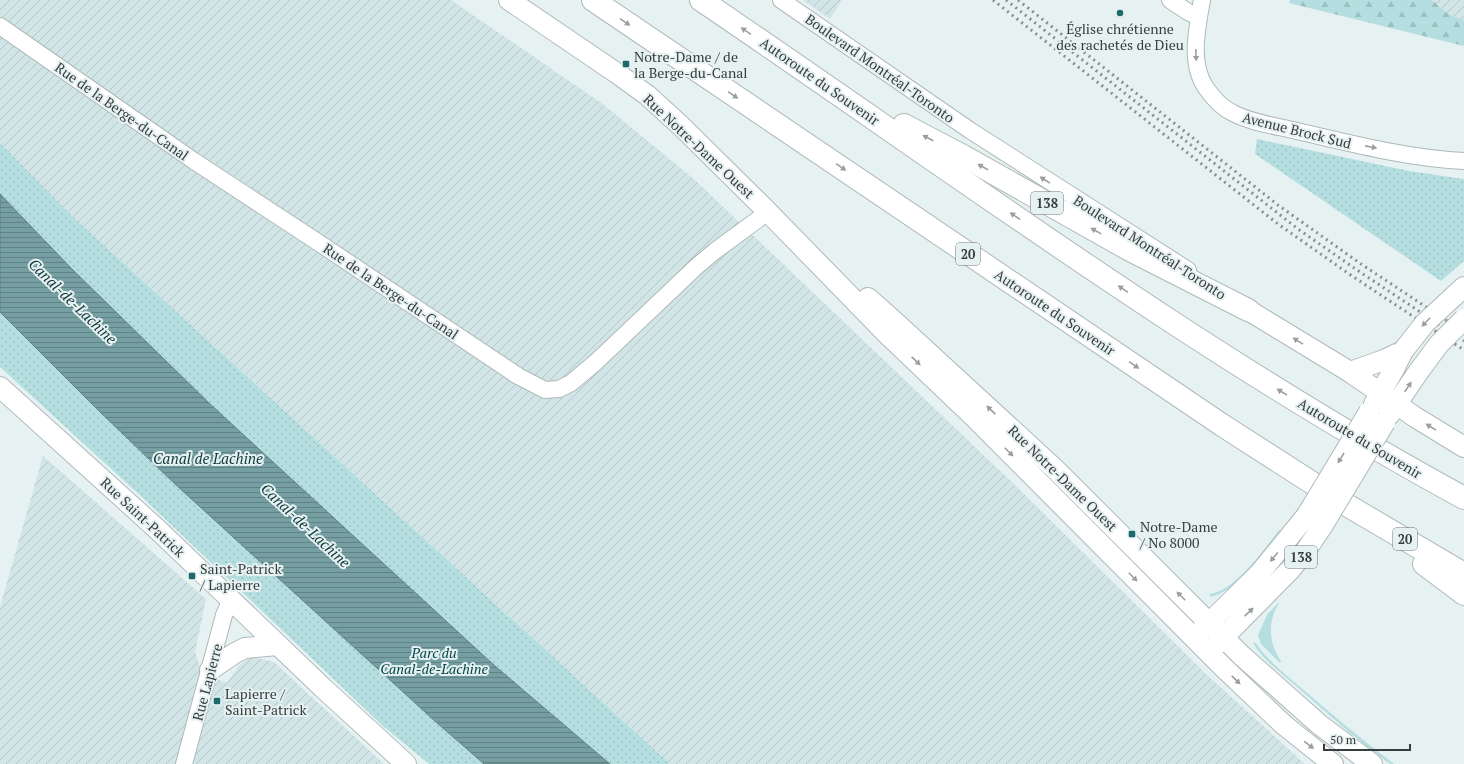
<svg xmlns="http://www.w3.org/2000/svg" width="1464" height="764" viewBox="0 0 1464 764" font-family="'PT Serif',serif">
	<style>
		.industrial { fill: url(#industrial-furrows) }
		.grass { fill: #b5dee1 }
		.forest { fill: url(#forest-firs) }
		.park { fill: url(#park-dots) }
		.water { fill: url(#water-rules); stroke: #638284 }
		.lines { fill: none; stroke-linecap: round; stroke-linejoin: round }
		.minor-casing { stroke: #afb9ba; stroke-width: 18 }
		.major-casing { stroke: #afb9ba; stroke-width: 22 }
		.highway-casing { stroke: #afb9ba; stroke-width: 24 }
		.minor { stroke: #fff; stroke-width: 16 }
		.major { stroke: #fff; stroke-width: 20 }
		.highway { stroke: #fff; stroke-width: 22 }
		.rail { stroke: #889090; stroke-width: 3; stroke-dasharray: 2 4; stroke-linecap: butt }
		.major-bridge-casing { stroke: #afb9ba; stroke-width: 22; stroke-linecap: butt }
		.major-bridge { stroke: #fff; stroke-width: 20 }
		.oneway { fill: #9c9e9e }
		.poi-dot { fill: #1c696e; stroke: #e6f1f2; stroke-width: 1.5 }
		.labels { text-anchor: middle; dominant-baseline: central; stroke-width: 4; stroke-linejoin: round; paint-order: stroke }
		.shield { fill: #e6f1f2; stroke: #6c7373; stroke-width: 1 }
		.shield-label { font-size: 13px; font-weight: bold; fill: #383d3d }
		.poi-label { font-size: 14px; fill: #383d3d; stroke: #e6f1f2; text-anchor: start }
		.street-label { font-size: 14px; fill: #383d3d; stroke: #e6f1f2 }
		.park-label { font-size: 14px; font-style: italic; fill: #004448; stroke: #e6f1f2 }
		.water-label { font-size: 15px; font-style: italic; fill: #103a3c; stroke: #e6f1f2 }
	</style>
	<defs>
		<pattern id="industrial-furrows" width="10" height="10" patternUnits="userSpaceOnUse"><rect width="10" height="10" fill="#d1e5e6"/><path d="M-1 1l2-2M0 10L10 0M9 11l2-2" fill="none" stroke="#b4c5c6"/></pattern>
		<pattern id="forest-firs" width="22" height="20" patternUnits="userSpaceOnUse"><rect width="22" height="20" fill="#b5dee1"/><path d="M5 1l3.5 6h-7zM16 11l3.5 6h-7z" fill="#9cbfc2"/></pattern>
		<pattern id="park-dots" width="8" height="8" patternUnits="userSpaceOnUse"><rect width="8" height="8" fill="#b5dee1"/><path d="M2 2h.1M6 6h.1" fill="none" stroke="#9cbfc2" stroke-width="1.8" stroke-linecap="round"/></pattern>
		<pattern id="water-rules" width="6" height="5" patternUnits="userSpaceOnUse"><rect width="6" height="5" fill="#759fa2"/><path d="M0 2.5h6" fill="none" stroke="#618385"/></pattern>
	</defs>
	<rect width="100%" height="100%" fill="#e6f1f2"/>
	<g class="industrial">
		<polygon points="0,0 451,0 604,105 695,180 1017,487 1205,673 1305,764 670,764 74,218 0,143"/>
		<polygon points="803,0 842,0 830,19"/>
		<polygon points="1432,0 1464,0 1464,20 1448,14"/>
		<polygon points="43,456 206,599 195,652 202,674 227,683 239,665 252,657 274,662 384,764 0,764 0,607"/>
	</g>
	<g class="grass">
		<path d="M1279,530L1281,531C1263,554 1239,591 1210,597V594C1234,591 1265,549 1279,530Z"/>
		<path d="M1279,602C1278,606 1274,611 1273,616C1268,632 1272,648 1281,661L1280,663L1261,644L1258,635L1267,615Z"/>
		<path d="M1255,642C1266,659 1284,673 1299,686C1330,713 1361,739 1394,764H1390C1357,740 1327,713 1296,686C1281,673 1263,660 1253,643Z"/>
	</g>
	<polygon class="forest" points="1290,0 1432,0 1448,14 1464,20 1464,46 1289,3"/>
	<g class="park">
		<polygon points="1257,139 1409,171 1464,179 1464,261 1441,281 1255,154"/>
		<polygon points="0,143 74,218 670,764 429,764 383,726 143,498 0,367"/>
	</g>
	<polygon class="water" points="0,194 72,269 210,404 495,666 610,764 484,764 436,722 176,485 97,409 0,312"/>
	<g class="lines">
		<g class="minor-casing">
			<g id="minor">
				<polyline points="781,0 971,131 1188,270"/>
				<polyline points="1170,0 1188,12 1199,17"/>
				<path d="M1202,0C1197,29 1189,63 1206,88C1213,98 1222,108 1233,113C1252,123 1276,126 1297,131C1352,144 1408,158 1464,161"/>
				<polyline points="0,26 194,161 319,243 518,376 545,390 559,389 571,383 596,362 696,267 715,251 768,212"/>
				<polyline points="184,764 224,615 231,600"/>
			</g>
		</g>
		<g class="major-casing">
			<g id="major">
				<polyline points="509,0 618,74 647,95 681,126 768,212 887,334 974,417 1223,667 1284,725 1333,764"/>
				<polyline points="1453,297 1464,287"/>
				<polyline points="868,298 896,323 1055,469 1241,655 1320,725 1372,764"/>
				<polyline points="1248,310 1350,372 1415,417 1464,447"/>
				<polyline points="1350,372 1384,360 1403,351"/>
				<polyline points="0,387 157,529 323,688 406,764"/>
				<polyline points="1374,404 1393,371 1403,351"/>
				<polyline points="1389,415 1419,371"/>
				<polyline points="1200,632 1259,574 1307,515"/>
				<polyline points="1214,647 1290,570 1307,549 1323,525"/>
				<polyline points="210,670 235,653 245,648 277,645"/>
			</g>
		</g>
		<g class="highway-casing">
			<g id="highway">
				<polyline points="593,0 1222,425 1345,504 1464,574"/>
				<path d="M701,0C952,170 1197,353 1464,498"/>
				<polyline points="904,125 963,156 1130,250 1248,310"/>
				<polyline points="1424,564 1464,594"/>
			</g>
		</g>
		<use href="#minor" class="minor"/>
		<use href="#major" class="major"/>
		<use href="#highway" class="highway"/>
		<g class="rail">
			<polyline points="993,0 1278,224 1352,276 1464,350"/>
			<polyline points="1006,0 1298,229 1357,270 1464,341"/>
			<polyline points="1018,0 1278,205 1361,264 1464,332"/>
		</g>
		<g class="major-bridge-casing">
			<g id="major-bridge">
				<polyline points="1403,351 1425,323 1453,297"/>
				<polyline points="1419,371 1439,344 1464,319"/>
				<polyline points="1307,515 1369,412"/>
				<polyline points="1323,525 1385,422"/>
			</g>
		</g>
		<use href="#major-bridge" class="major-bridge"/>
	</g>
	<defs><path id="oneway-solid" d="M-6-.8H1V-3.2L6.5 0L1 3.2V.8H-6Z"/></defs>
	<g class="oneway">
		<use href="#oneway-solid" transform="translate(625 22) rotate(34)"/>
		<use href="#oneway-solid" transform="translate(746 31) rotate(-146)"/>
		<use href="#oneway-solid" transform="translate(1196 55) rotate(88)"/>
		<use href="#oneway-solid" transform="translate(733 95) rotate(34)"/>
		<use href="#oneway-solid" transform="translate(928 138) rotate(-152)"/>
		<use href="#oneway-solid" transform="translate(1371 147) rotate(11)"/>
		<use href="#oneway-solid" transform="translate(841 167) rotate(34)"/>
		<use href="#oneway-solid" transform="translate(983 167) rotate(-151)"/>
		<use href="#oneway-solid" transform="translate(1045 180) rotate(-148)"/>
		<use href="#oneway-solid" transform="translate(1015 216) rotate(-146)"/>
		<use href="#oneway-solid" transform="translate(1096 231) rotate(-151)"/>
		<use href="#oneway-solid" transform="translate(1123 289) rotate(-145)"/>
		<use href="#oneway-solid" transform="translate(1426 322) rotate(134)"/>
		<use href="#oneway-solid" transform="translate(1298 341) rotate(-148)"/>
		<use href="#oneway-solid" transform="translate(916 361) rotate(43)"/>
		<use href="#oneway-solid" transform="translate(1134 365) rotate(34)"/>
		<use href="#oneway-solid" transform="translate(1408 387) rotate(-56)"/>
		<use href="#oneway-solid" transform="translate(1282 392) rotate(-148)"/>
		<use href="#oneway-solid" transform="translate(991 410) rotate(-137)"/>
		<use href="#oneway-solid" transform="translate(1431 427) rotate(-148)"/>
		<use href="#oneway-solid" transform="translate(1009 452) rotate(45)"/>
		<use href="#oneway-solid" transform="translate(1341 458) rotate(121)"/>
		<use href="#oneway-solid" transform="translate(1274 557) rotate(130)"/>
		<use href="#oneway-solid" transform="translate(1133 577) rotate(45)"/>
		<use href="#oneway-solid" transform="translate(1181 596) rotate(-135)"/>
		<use href="#oneway-solid" transform="translate(1249 612) rotate(-43)"/>
		<use href="#oneway-solid" transform="translate(1236 680) rotate(44)"/>
		<use href="#oneway-solid" transform="translate(1309 745) rotate(38)"/>
	</g>
	<g class="poi-dot">
		<circle cx="1120" cy="13" r="4"/>
		<rect x="622" y="60" width="8" height="8" rx="2"/>
		<rect x="1128" y="530" width="8" height="8" rx="2"/>
		<rect x="188" y="572" width="8" height="8" rx="2"/>
		<rect x="213" y="697" width="8" height="8" rx="2"/>
	</g>
	<g class="labels">
		<g class="shield">
			<rect x="1031" y="192" width="32" height="22" rx="3"/>
			<rect x="956" y="243" width="24" height="22" rx="3"/>
			<rect x="1393" y="528" width="24" height="22" rx="3"/>
			<rect x="1285" y="546" width="32" height="22" rx="3"/>
		</g>
		<g class="shield-label">
			<text x="1047" y="203">138</text>
			<text x="968" y="254">20</text>
			<text x="1405" y="539">20</text>
			<text x="1301" y="557">138</text>
		</g>
		<g class="poi-label">
			<text x="1120" y="28" text-anchor="middle">Église chrétienne<tspan x="1120" dy="16">des rachetés de Dieu</tspan></text>
			<text x="634" y="56">Notre-Dame / de<tspan x="634" dy="16">la Berge-du-Canal</tspan></text>
			<text x="1140" y="526">Notre-Dame<tspan x="1140" dy="16">/ No 8000</tspan></text>
			<text x="200" y="568">Saint-Patrick<tspan x="200" dy="16">/ Lapierre</tspan></text>
			<text x="225" y="693">Lapierre /<tspan x="225" dy="16">Saint-Patrick</tspan></text>
		</g>
		<g class="street-label">
			<text transform="translate(880 68) rotate(35)">Boulevard Montréal-Toronto</text>
			<text transform="translate(820 81) rotate(35)">Autoroute du Souvenir</text>
			<text transform="translate(122 111) rotate(35)">Rue de la Berge-du-Canal</text>
			<text transform="translate(1297 130) rotate(14)">Avenue Brock Sud</text>
			<text transform="translate(699 146) rotate(43)">Rue Notre-Dame Ouest</text>
			<text transform="translate(1150 247) rotate(33)">Boulevard Montréal-Toronto</text>
			<text transform="translate(391 291) rotate(34)">Rue de la Berge-du-Canal</text>
			<text transform="translate(1055 312) rotate(34)">Autoroute du Souvenir</text>
			<text transform="translate(1360 438) rotate(31)">Autoroute du Souvenir</text>
			<text transform="translate(1063 478) rotate(44)">Rue Notre-Dame Ouest</text>
			<text transform="translate(143 517) rotate(43)">Rue Saint-Patrick</text>
			<text transform="translate(207 682) rotate(-75)">Rue Lapierre</text>
		</g>
		<g class="park-label">
			<text x="434" y="652">Parc du<tspan x="434" dy="16">Canal-de-Lachine</tspan></text>
		</g>
		<g class="water-label">
			<text transform="translate(73 301) rotate(44)">Canal-de-Lachine</text>
			<text x="208" y="458">Canal de Lachine</text>
			<text transform="translate(306 525) rotate(43)">Canal-de-Lachine</text>
		</g>
	</g>
	<path d="M1324 744v6h86v-6" fill="none" stroke="#383d3d" stroke-width="2"/>
	<text x="1330" y="744" font-size="12" fill="#383d3d" stroke="#e6f1f2" stroke-width="3" paint-order="stroke">50 m</text>
</svg>
